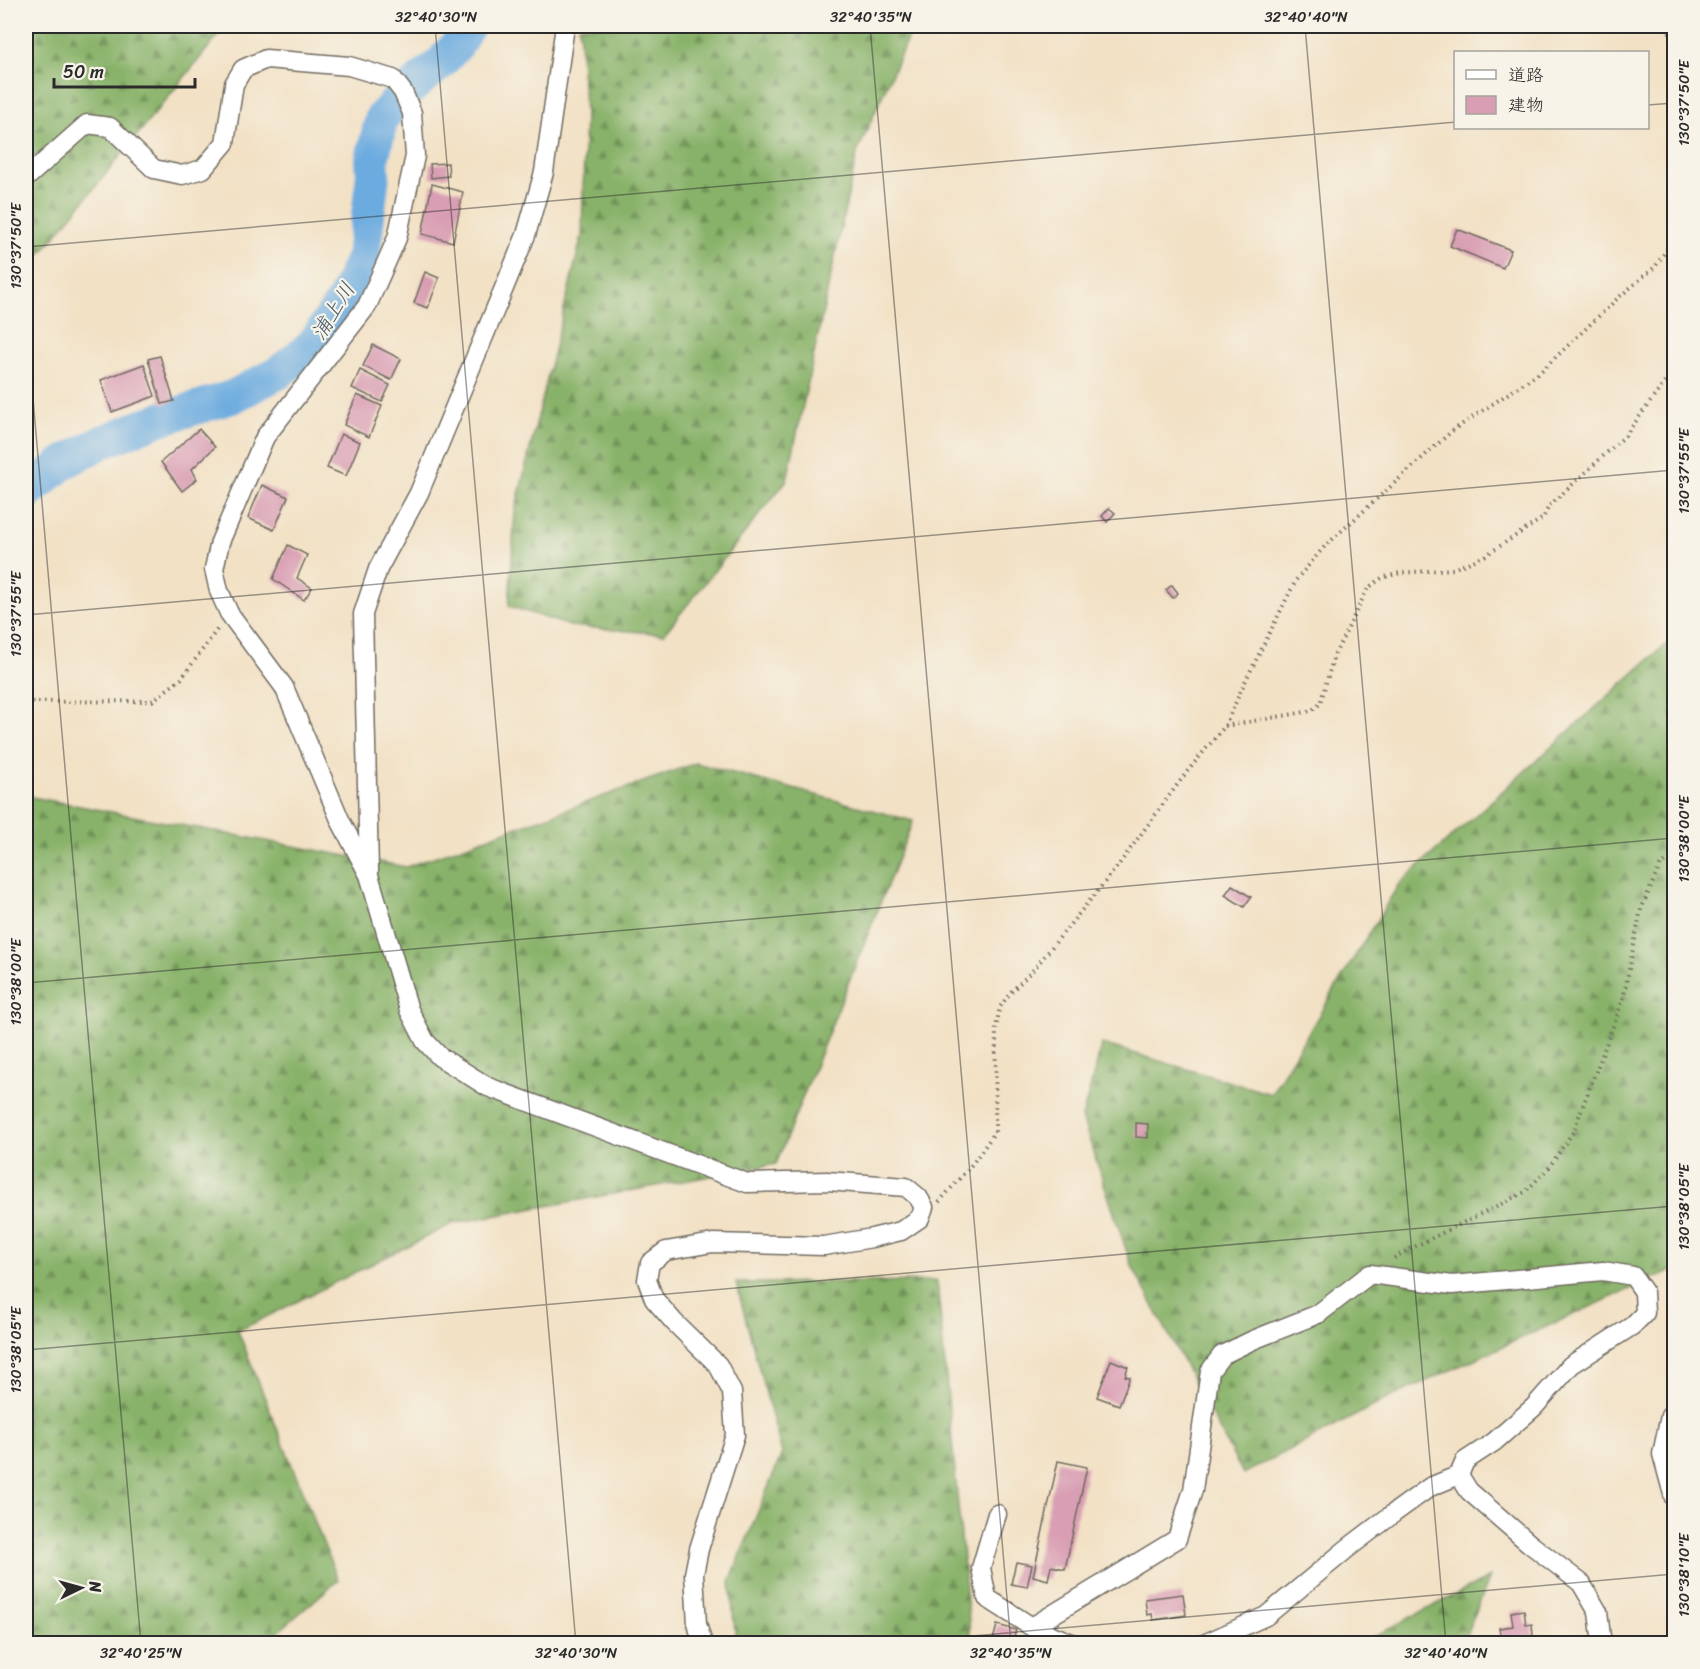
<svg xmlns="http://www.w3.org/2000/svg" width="1700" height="1669" viewBox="0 0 1700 1669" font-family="Sriracha,'Klee One',sans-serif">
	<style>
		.forest { fill: url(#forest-firs); stroke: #5a6e4a; stroke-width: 1.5 }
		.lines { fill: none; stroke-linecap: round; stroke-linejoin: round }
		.river { stroke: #6cabdf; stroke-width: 34 }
		.building { fill: #d99eb3 }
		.minor-casing { stroke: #716b61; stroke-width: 21 }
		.path { stroke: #716b61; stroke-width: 4; stroke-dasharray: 1.5 4.5; stroke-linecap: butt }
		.minor { stroke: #fff; stroke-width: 18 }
		.ticks { fill: none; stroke: #2b2b2b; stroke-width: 1.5; stroke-opacity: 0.45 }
		.labels { text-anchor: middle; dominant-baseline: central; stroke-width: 4.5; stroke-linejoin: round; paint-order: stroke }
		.water-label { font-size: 21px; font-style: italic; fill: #42586a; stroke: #f7f3e8 }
		.neatline { fill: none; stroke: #2b2b2b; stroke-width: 2 }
		.ticks-label { font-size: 15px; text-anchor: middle; fill: #2b2b2b }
	</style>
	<defs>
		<pattern id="forest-firs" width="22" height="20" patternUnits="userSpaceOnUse" patternTransform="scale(1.5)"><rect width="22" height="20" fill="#88b269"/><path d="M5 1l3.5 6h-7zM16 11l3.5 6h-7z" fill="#6f9157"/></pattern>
	</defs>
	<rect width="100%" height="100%" fill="#f7f3e8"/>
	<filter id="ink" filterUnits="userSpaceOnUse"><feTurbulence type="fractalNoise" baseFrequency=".0167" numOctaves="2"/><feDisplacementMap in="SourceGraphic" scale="12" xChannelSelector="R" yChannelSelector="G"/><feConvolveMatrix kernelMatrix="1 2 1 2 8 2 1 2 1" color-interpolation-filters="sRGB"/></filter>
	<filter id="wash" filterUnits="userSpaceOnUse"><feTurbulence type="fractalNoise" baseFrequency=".008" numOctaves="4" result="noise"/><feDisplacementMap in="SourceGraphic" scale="24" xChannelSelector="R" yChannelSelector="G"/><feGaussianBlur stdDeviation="1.35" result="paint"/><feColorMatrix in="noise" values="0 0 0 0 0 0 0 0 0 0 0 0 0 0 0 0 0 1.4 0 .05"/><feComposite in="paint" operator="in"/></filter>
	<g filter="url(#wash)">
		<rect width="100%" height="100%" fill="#f2e1c5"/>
		<g class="forest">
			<polygon points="26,26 226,26 26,272"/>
			<polygon points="579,26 913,26 857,153 787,480 664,634 570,626 509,606 515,511 582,235 585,113"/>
			<polygon points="1674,637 1674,1269 1389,1398 1243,1474 1131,1264 1082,1118 1102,1044 1271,1094 1399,884"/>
			<polygon points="696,763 913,821 776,1164 454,1223 238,1331 338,1580 265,1643 26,1644 26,796 406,867"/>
			<polygon points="937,1281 971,1643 736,1643 730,1581 782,1453 736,1283"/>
			<polygon points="1490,1577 1463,1643 1361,1643"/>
		</g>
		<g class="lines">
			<polyline class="river" points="26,494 63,463 102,442 160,419 232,397 278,373 312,346 345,297 363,257 373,174 372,159 382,117 408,90 440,64 457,45 468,26"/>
		</g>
		<g id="blocks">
			<g class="building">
				<polygon points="448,163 449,176 431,178 430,164"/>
				<polygon points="432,184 463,192 453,242 422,234"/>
				<polygon points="1457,229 1511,250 1503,268 1450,246"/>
				<polygon points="425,272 439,278 428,308 414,303"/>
				<polygon points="373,345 401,359 391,380 363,366"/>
				<polygon points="160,356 174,401 162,404 148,359"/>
				<polygon points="144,364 155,396 112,412 101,380"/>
				<polygon points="360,370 390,385 382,402 352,388"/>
				<polygon points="357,395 382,406 369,437 344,425"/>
				<polygon points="199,429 215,447 192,469 197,479 182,491 161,462"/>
				<polygon points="341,434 360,442 346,476 327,468"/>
				<polygon points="262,485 288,497 274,530 248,518"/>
				<polygon points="1109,508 1115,513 1107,522 1102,516"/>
				<polygon points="288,545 307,555 297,578 312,588 304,600 273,579"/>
				<polygon points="1172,585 1178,593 1173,598 1166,590"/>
				<polygon points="1232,885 1251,897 1244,907 1225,895"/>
				<polygon points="1136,1123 1148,1124 1148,1138 1136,1137"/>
				<polygon points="1111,1360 1128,1367 1125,1376 1130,1377 1119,1405 1097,1397"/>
				<polygon points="1058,1461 1087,1467 1065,1569 1051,1566 1048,1580 1033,1576"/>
				<polygon points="1016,1562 1032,1565 1027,1587 1011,1584"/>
				<polygon points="1183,1594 1186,1615 1153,1620 1152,1614 1147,1615 1145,1599"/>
				<polygon points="1524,1610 1526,1625 1532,1624 1533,1636 1501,1640 1499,1628 1513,1626 1511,1612"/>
				<polygon points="997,1625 1016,1630 1012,1644 992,1644"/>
			</g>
		</g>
	</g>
	<g filter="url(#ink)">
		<use href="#blocks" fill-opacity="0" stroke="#716b61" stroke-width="1.5"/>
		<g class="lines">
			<g class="minor-casing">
				<g id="minor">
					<polyline points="26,178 87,124 110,127 154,169 182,175 203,169 225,143 234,84 243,69 266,59 349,66 393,79 403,92 412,113 415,156 397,238 367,306 265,437 220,542 214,569 219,591 229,613 284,687 341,822 369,875 409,1010 425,1041 440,1057 488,1087 747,1183 827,1181 906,1187 918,1197 924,1207 920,1218 901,1231 872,1238 824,1246 713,1243 666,1251 650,1263 647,1280 654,1299 674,1322 718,1365 732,1392 735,1435 699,1549 694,1574 697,1624 703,1644"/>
					<polyline points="369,870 363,614 378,569 419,493 526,235 544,172 565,26"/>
					<polyline points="1674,1410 1670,1416 1662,1454 1674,1498"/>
					<polyline points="1459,1475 1469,1491 1530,1544 1581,1583 1598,1612 1602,1644"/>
					<polyline points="997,1514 981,1568 987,1598 1032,1627"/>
					<polyline points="1074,1644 1032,1627 1177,1539 1193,1490 1210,1371 1222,1355 1253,1340 1318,1314 1370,1274 1452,1285 1603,1271 1633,1276 1644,1292 1645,1313 1632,1326 1571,1365 1534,1407 1494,1442 1465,1461 1459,1475 1430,1487 1394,1513 1348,1548 1266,1616 1204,1644"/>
				</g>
			</g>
			<g class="path">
				<polyline points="1669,26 1674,69"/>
				<polyline points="26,702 152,701 181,679 219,627"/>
				<polyline points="1225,726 1311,711 1320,704 1334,656 1368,588 1382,578 1400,573 1453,569 1483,557 1543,518 1549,506 1625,436 1674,370"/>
				<polyline points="939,1202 973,1163 995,1132 996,1027 1000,1007 1010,993 1034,969 1117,867 1186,773 1225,726 1244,684 1296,580 1325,546 1452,431 1539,373 1618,298 1655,267 1674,239"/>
				<polyline points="1394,1258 1406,1251 1525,1192 1548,1169 1573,1132 1623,1000 1641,909 1661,864 1674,860"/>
			</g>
			<use href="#minor" class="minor"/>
		</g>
	</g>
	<path class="ticks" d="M435,26L576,1644M870,26L1011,1644M1305,26L1446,1644M1648,105L1674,103M26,247L1456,122M26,318L141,1644M26,615L1674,470M26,983L1674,838M26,1350L1674,1206M881,1644L1674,1574"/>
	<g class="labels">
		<g class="water-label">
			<text transform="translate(333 311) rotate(-58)">浦上川</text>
		</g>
	</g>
	<rect width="1700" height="1669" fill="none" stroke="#f7f3e8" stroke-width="66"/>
	<rect x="1454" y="51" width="195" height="78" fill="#f7f3e8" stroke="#a5a39c" stroke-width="1.5"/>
	<rect x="1466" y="70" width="30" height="9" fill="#ffffff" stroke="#a5a39c" stroke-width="1.5"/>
	<text x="1508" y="81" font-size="18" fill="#2b2b2b">道路</text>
	<rect x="1466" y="96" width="30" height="18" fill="#d99eb3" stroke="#a5a39c" stroke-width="1.5"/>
	<text x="1508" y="111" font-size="18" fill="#2b2b2b">建物</text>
	<g transform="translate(81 1588) rotate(85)" stroke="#f7f3e8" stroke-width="4.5" paint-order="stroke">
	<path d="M0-4.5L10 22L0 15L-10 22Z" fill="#2b2b2b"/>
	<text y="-9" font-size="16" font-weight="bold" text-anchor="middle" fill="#2b2b2b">N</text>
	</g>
	<path d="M54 78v9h141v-9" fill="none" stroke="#2b2b2b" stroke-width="3"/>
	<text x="63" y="78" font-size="18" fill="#2b2b2b" stroke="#f7f3e8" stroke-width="4.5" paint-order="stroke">50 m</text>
	<rect x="33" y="33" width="1634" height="1603" class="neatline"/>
	<g class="ticks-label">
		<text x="436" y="22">32°40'30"N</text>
		<text x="871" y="22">32°40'35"N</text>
		<text x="1306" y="22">32°40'40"N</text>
		<text transform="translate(1684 103) rotate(-90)" y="5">130°37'50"E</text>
		<text transform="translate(16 246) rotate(-90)" y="5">130°37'50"E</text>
		<text transform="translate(1684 471) rotate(-90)" y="5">130°37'55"E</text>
		<text transform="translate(16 614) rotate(-90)" y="5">130°37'55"E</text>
		<text transform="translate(1684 839) rotate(-90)" y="5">130°38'00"E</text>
		<text transform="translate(16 982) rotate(-90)" y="5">130°38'00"E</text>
		<text transform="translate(1684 1207) rotate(-90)" y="5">130°38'05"E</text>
		<text transform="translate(16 1350) rotate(-90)" y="5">130°38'05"E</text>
		<text transform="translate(1684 1575) rotate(-90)" y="5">130°38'10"E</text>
		<text x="141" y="1658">32°40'25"N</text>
		<text x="576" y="1658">32°40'30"N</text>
		<text x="1011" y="1658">32°40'35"N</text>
		<text x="1446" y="1658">32°40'40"N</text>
	</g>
</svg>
